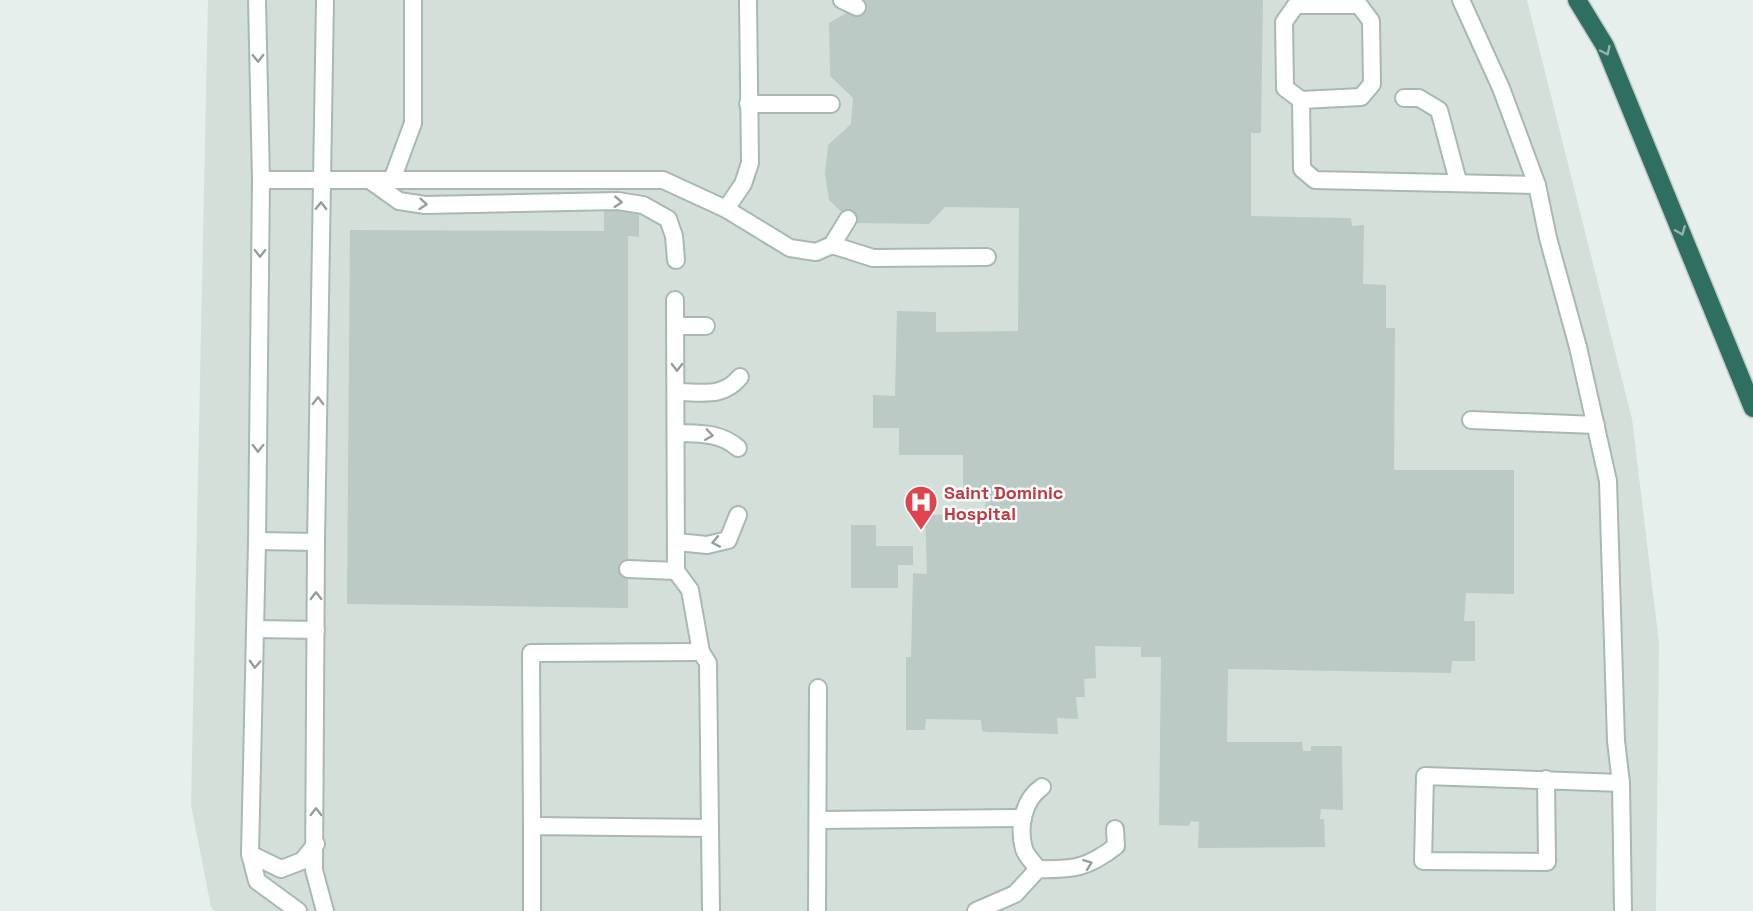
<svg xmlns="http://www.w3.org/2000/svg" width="1753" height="911" viewBox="0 0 1753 911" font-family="'Space Grotesk',sans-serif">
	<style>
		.built { fill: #d4dfda }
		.building { fill: #bbcac4 }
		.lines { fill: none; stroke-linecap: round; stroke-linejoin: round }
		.service-casing { stroke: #a8b8b2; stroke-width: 20 }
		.motorway-casing { stroke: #c2cac8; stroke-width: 21 }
		.service { stroke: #fff; stroke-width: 16 }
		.motorway { stroke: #2f6f62; stroke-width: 18 }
		.oneway { stroke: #93b5ae }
		.oneway2 { stroke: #92a09c }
		.labels { text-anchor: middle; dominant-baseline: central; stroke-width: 5; stroke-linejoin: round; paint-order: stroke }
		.health-label { font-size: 18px; font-weight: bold; fill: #be3a42; stroke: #f7fbf9; text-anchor: start }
	</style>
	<rect width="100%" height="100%" fill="#e6efeb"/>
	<polygon class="built" points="208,0 1527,0 1632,419 1659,643 1656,911 215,911 211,907 191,805"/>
	<g class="building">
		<polygon points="862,0 1263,0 1261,133 1251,133 1251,216 1351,218 1352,226 1364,225 1363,284 1386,285 1386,328 1395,328 1394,470 1514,470 1514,594 1466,593 1464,621 1475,621 1475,661 1452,661 1451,673 1228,669 1227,742 1302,742 1303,751 1311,751 1311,746 1342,746 1343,810 1321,809 1320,819 1324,819 1325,847 1198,848 1199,822 1191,821 1189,826 1159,825 1161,657 1141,657 1141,647 1095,646 1096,678 1084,679 1085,697 1076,697 1078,719 1057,718 1058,734 987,732 982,731 981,720 926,719 925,730 906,730 906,657 911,657 913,573 927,574 925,515 985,514 986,493 963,495 963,455 899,455 899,428 873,428 873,395 895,396 897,311 936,312 936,332 1018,331 1019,208 945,207 929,224 853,223 829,200 825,174 828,145 851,124 853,98 830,76 829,23 857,7"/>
		<polygon points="604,209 639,209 639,237 628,236 628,608 347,604 350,230 604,231"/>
		<polygon points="851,525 876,525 876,546 913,546 913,565 898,565 898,588 851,588"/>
	</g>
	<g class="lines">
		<g class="service-casing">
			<g id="service">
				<polyline points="257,0 261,180 257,541 250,854 257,881 298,911"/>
				<polyline points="842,0 857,7"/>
				<polyline points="1461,0 1501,88 1537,185 1548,238 1578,347 1608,481 1616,741 1621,783 1623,911"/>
				<polyline points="1404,98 1419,98 1439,110 1458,181"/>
				<polyline points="1301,100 1361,97 1372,84 1371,21 1359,5 1296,5 1284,22 1285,88 1301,100 1302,169 1315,180 1537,185"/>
				<polyline points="748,104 831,104"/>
				<polyline points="261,180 663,180 726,209 790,248 816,252 832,245 848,219"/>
				<polyline points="392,180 413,123 413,0"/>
				<polyline points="371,181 399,201 425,205 618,201 643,205 668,219 674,236 676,260"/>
				<polyline points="726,209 743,184 750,163 748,0"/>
				<polyline points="832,245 873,258 987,257"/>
				<polyline points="677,326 706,326"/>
				<path d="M677,392C702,392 723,398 740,377"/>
				<polyline points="1471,420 1596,425"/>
				<path d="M677,433C700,434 720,432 738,448"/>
				<polyline points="257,541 316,542"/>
				<polyline points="677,542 707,545 728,540 738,515"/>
				<polyline points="628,569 676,571 675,300"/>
				<polyline points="676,571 690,590 701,652 708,663 711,911"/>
				<polyline points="256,629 316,630"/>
				<polyline points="1546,779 1547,862 1423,861 1425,776 1621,783"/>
				<polyline points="818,820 1023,818"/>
				<polyline points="532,826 531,653 701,652"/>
				<polyline points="250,854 281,869 302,861 316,844"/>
				<path d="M1038,869C1034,863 1026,856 1024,849C1018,827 1023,800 1042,787"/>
				<polyline points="325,911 314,870 316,542 325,0"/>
				<polyline points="532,911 532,826 710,828"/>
				<polyline points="817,911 818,688"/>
				<path d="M976,911L1015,894L1038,869C1073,870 1088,868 1116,846L1115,829"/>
			</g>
		</g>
		<g class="motorway-casing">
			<polyline id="motorway" points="1577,0 1605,46 1753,408"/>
		</g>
		<use href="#service" class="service"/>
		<use href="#motorway" class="motorway"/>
	</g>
	<defs><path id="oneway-chevron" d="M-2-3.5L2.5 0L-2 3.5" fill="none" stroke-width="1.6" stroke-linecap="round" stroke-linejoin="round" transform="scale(1.5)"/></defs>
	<g class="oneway">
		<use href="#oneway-chevron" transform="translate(1606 51) rotate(65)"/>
		<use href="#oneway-chevron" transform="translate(1681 231) rotate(68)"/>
	</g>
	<g class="oneway2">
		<use href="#oneway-chevron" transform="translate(258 58) rotate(89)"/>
		<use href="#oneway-chevron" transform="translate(618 202) rotate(4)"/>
		<use href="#oneway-chevron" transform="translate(423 204) rotate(5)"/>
		<use href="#oneway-chevron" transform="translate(321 206) rotate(-89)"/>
		<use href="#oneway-chevron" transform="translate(260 253) rotate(91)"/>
		<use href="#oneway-chevron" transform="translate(677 367) rotate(90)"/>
		<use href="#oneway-chevron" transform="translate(318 401) rotate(-89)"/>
		<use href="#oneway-chevron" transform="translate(709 435) rotate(8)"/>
		<use href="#oneway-chevron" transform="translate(258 448) rotate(91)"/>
		<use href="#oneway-chevron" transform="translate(716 542) rotate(169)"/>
		<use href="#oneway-chevron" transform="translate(316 596) rotate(-91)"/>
		<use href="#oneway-chevron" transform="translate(255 664) rotate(92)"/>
		<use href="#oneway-chevron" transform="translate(316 812) rotate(-90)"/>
		<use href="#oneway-chevron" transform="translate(1088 864) rotate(-20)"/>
	</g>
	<defs>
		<g id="hospital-pin" transform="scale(1.725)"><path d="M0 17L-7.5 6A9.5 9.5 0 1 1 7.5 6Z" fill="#e0444e" stroke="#f7fbf9"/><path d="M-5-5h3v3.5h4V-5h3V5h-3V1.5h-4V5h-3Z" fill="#fff"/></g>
	</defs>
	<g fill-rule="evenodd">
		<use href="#hospital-pin" x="921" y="502"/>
	</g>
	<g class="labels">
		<g class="health-label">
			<text x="944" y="492">Saint Dominic<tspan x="944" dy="21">Hospital</tspan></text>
		</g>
	</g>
</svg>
